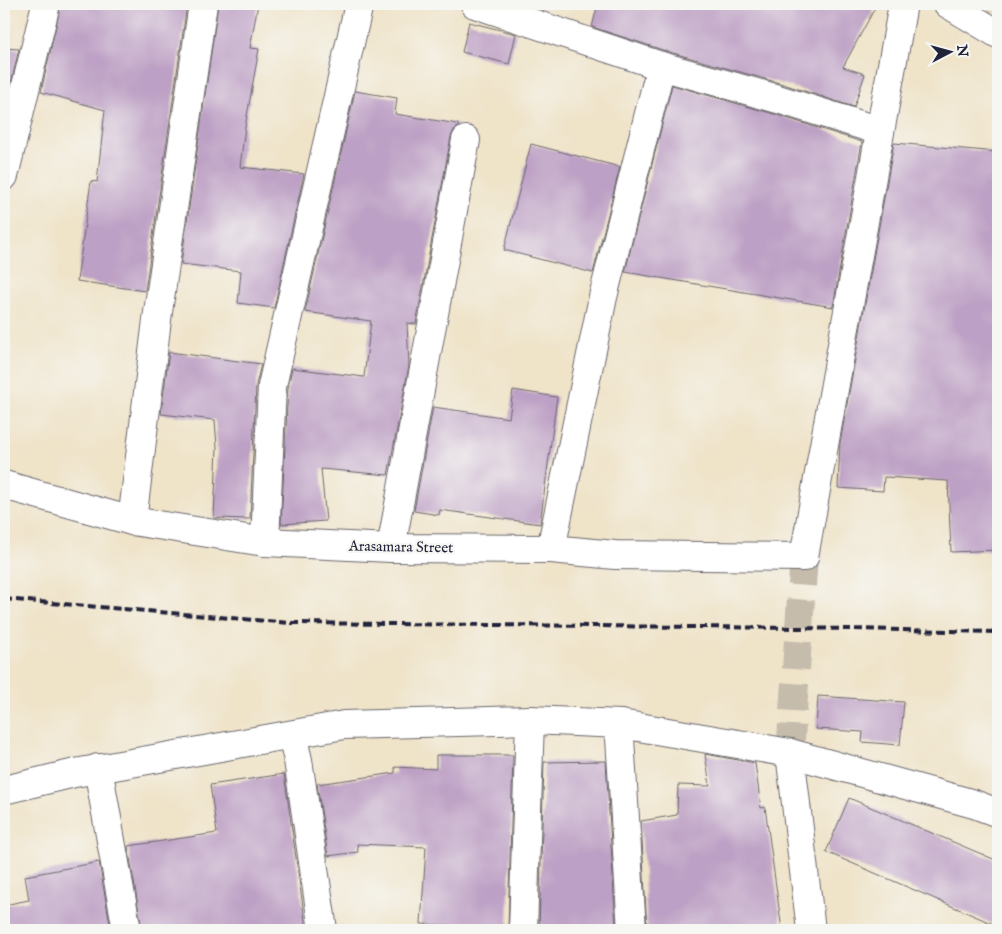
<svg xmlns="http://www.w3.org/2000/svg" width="1002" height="934" viewBox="0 0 1002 934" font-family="'IM FELL English',serif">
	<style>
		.building { fill: #bda0c5 }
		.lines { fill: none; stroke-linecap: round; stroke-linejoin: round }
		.minor-tunnel { stroke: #c6bcac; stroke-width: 28; stroke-dasharray: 28 14; stroke-linecap: butt }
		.minor-casing { stroke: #6a666c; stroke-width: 30 }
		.minor { stroke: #fff; stroke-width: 28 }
		.rail { stroke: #22223b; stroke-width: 4; stroke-dasharray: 8 4; stroke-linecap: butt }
		.labels { text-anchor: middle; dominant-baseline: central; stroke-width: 4.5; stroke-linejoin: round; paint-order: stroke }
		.street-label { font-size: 15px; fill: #22223b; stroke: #f6f6f2 }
	</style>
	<rect width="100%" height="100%" fill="#f6f6f2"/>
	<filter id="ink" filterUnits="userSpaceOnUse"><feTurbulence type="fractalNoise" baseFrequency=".02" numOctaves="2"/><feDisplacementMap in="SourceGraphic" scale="10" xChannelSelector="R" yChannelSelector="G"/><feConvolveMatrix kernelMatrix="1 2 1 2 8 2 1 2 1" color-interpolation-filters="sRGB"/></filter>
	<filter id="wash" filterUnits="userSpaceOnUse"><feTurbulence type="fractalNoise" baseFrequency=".0096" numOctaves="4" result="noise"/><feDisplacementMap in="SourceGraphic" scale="20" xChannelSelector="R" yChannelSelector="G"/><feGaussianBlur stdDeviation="1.12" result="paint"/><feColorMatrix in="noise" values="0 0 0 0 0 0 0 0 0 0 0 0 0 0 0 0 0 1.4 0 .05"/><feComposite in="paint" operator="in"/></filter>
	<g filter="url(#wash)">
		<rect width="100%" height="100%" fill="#efe3c8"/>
		<g id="blocks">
			<g class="building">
				<polygon points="61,4 187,4 145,291 77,281 91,181 97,182 105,110 41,92"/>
				<polygon points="218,4 258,4 250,48 259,49 245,127 240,167 304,174 274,308 238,303 241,271 181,264"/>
				<polygon points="598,4 877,4 843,67 865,74 854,107 783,84 666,51 592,27"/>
				<polygon points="469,22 516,34 509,64 462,52"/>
				<polygon points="4,48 19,49 11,83 4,81"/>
				<polygon points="672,85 774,114 862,142 833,307 625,272"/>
				<polygon points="355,91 397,98 395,114 458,124 458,127 454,130 451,137 416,324 407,323 409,366 388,475 321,469 326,521 281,524 288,388 292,368 364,377 371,321 305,312"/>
				<polygon points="894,143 998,152 998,550 951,552 948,481 884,477 883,491 838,488 840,443"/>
				<polygon points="531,144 620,167 593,273 504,250"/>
				<polygon points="169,352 261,364 256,385 250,519 214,518 217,447 215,420 161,414"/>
				<polygon points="513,390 557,397 540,524 440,510 439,515 414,511 433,407 509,418"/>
				<polygon points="818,696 904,702 900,745 862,742 863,732 816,729"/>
				<polygon points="705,754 755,763 761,808 765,807 782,930 647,930 641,821 677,815 678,785 710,786"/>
				<polygon points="436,755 513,755 508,930 465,930 465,926 421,924 426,847 357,844 358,852 328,856 317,784 395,773 395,767 436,769"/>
				<polygon points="606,761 616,930 539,930 544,762"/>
				<polygon points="284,774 306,928 286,930 142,930 128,846 217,833 210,785"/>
				<polygon points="849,798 998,861 998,926 826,852"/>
				<polygon points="99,862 111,930 4,930 4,905 29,900 25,876"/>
			</g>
		</g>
	</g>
	<g filter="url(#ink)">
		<use href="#blocks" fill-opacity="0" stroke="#6a666c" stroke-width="1"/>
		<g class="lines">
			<polyline class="minor-tunnel" points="790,753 804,557"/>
			<g class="minor-casing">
				<g id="minor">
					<polyline points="475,4 661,66 778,99 880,131"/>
					<polyline points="948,4 998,34"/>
					<polyline points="4,176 46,4"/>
					<polyline points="4,485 132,521 265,542 391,548 551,549 615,555 804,557 903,4"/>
					<polyline points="132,521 158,312 203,4"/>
					<polyline points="265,542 272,386 359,4"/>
					<polyline points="391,548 466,140"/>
					<polyline points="551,549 603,297 661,66"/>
					<polyline points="621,724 620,738 632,930"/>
					<polyline points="292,735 298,760 323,930"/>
					<polyline points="98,768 127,930"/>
					<polyline points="4,790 75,773 344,725 530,720 621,724 790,753"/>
					<polyline points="523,930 530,720"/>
					<polyline points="811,930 790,753 974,804 998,813"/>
				</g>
			</g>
			<use href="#minor" class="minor"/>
			<polyline class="rail" points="4,599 291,623 799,628 998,632"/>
		</g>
	</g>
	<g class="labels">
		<g class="street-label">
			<text transform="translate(401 547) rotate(1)">Arasamara Street</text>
		</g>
	</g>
	<rect width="1002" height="934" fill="none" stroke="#f6f6f2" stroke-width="20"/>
	<g transform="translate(950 52) rotate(84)" stroke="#f6f6f2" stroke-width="4" paint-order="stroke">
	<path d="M0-4L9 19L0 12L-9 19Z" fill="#22223b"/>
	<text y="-8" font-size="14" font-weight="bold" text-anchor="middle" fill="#22223b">N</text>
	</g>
</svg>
